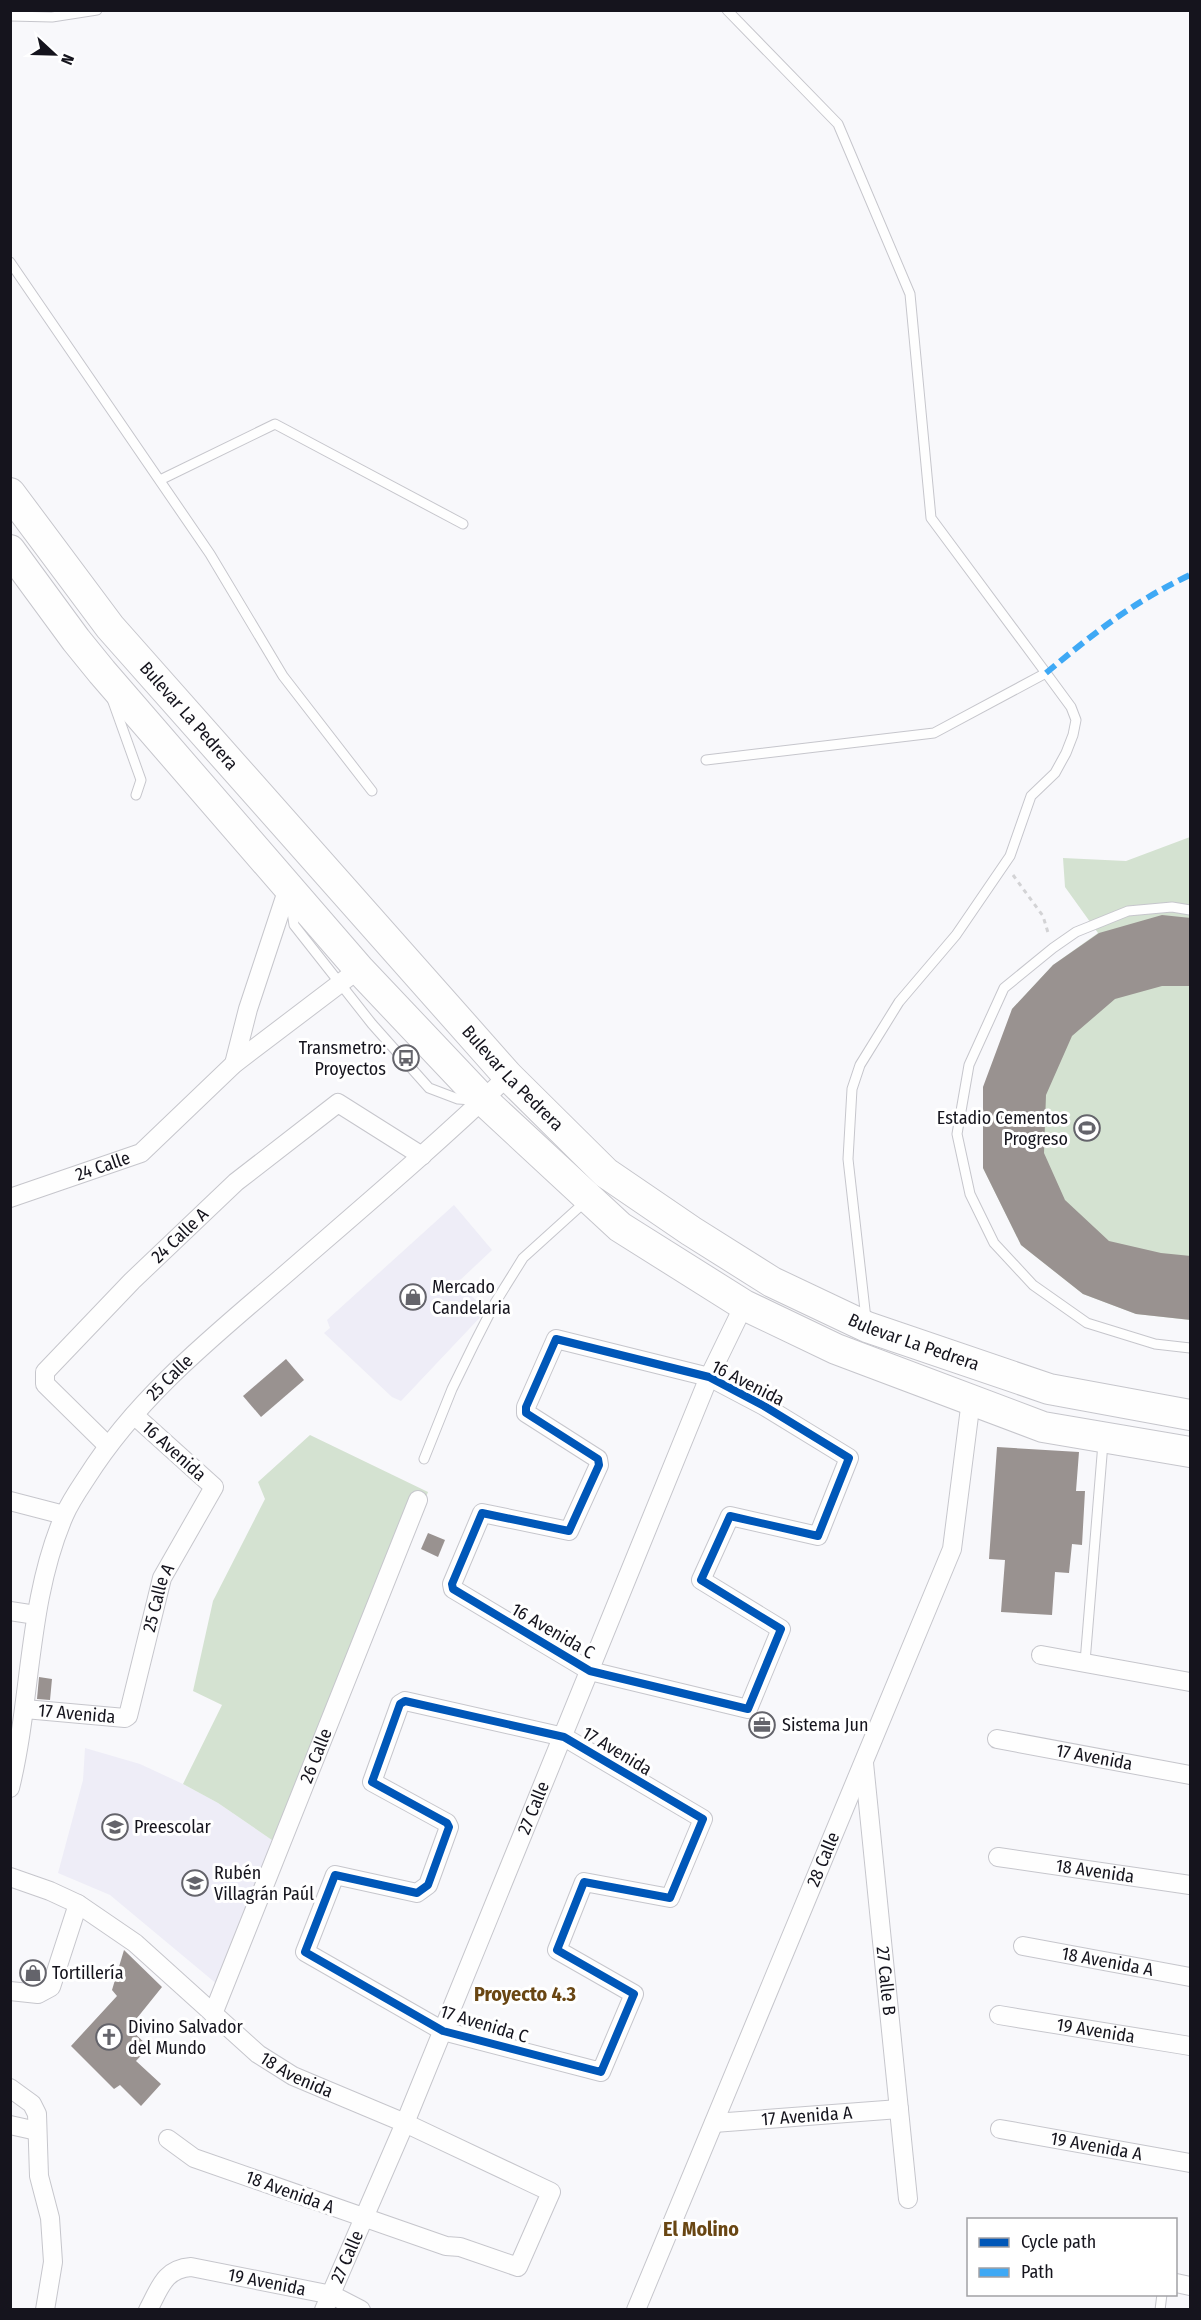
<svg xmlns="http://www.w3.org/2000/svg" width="1201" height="2320" viewBox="0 0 1201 2320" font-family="'Fira Sans Condensed',sans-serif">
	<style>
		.built { fill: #eeedf7 }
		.green { fill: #d4e2d1 }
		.building { fill: #999290 }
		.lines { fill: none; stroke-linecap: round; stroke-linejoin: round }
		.lane-casing { stroke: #c6c6cc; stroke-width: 11 }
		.street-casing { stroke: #c6c6cc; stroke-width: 20 }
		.primary-casing { stroke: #c6c6cc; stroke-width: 32 }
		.path { stroke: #d3d3d5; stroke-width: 3; stroke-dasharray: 4.5 4.5; stroke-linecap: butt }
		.lane { stroke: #fefefe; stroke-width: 9 }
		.street { stroke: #fefefe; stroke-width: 18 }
		.primary { stroke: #fefefe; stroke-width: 30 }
		.quiet { stroke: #3fa9f5; stroke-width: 6; stroke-dasharray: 12 6; stroke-linecap: butt }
		.cycleway-casing { stroke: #fff; stroke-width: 11 }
		.cycleway { stroke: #0057b8; stroke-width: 8 }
		.labels { text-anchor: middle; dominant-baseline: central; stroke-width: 6; stroke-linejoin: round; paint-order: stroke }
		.street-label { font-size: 18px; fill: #15141d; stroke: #fff }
		.poi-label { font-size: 18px; fill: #15141d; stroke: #fff; text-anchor: start }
		.neighbourhood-label { font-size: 20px; font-weight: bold; fill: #694613; stroke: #fff }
	</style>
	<rect width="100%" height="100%" fill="#f8f8fb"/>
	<g class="built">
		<polygon points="454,1205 492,1250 458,1282 486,1311 401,1401 392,1397 324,1333 330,1328 327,1320"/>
		<polygon points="85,1748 140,1764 183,1784 218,1803 285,1849 224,1990 110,1895 58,1873 83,1780"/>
	</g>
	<g class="green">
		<polygon points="1190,837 1190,1320 1136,1314 1083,1294 1021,1245 983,1168 1012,1009 1053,965 1098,933 1065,887 1063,858 1126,861"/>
		<polygon points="310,1435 428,1492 285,1849 218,1803 183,1784 222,1705 193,1691 213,1601 265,1499 258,1482"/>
	</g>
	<g class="building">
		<polygon points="1162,915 1191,918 1191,986 1162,986 1115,999 1072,1036 1046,1095 1044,1153 1065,1200 1109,1241 1161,1253 1191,1256 1191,1320 1136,1314 1083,1294 1021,1245 983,1168 983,1087 1012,1009 1053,965 1099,933"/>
		<polygon points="286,1359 304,1380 261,1417 243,1396"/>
		<polygon points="997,1447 1079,1452 1076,1491 1085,1491 1082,1545 1072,1544 1069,1573 1055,1572 1052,1615 1001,1612 1005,1560 989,1559"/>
		<polygon points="428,1533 445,1540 438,1557 421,1549"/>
		<polygon points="39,1677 52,1679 50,1700 37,1699"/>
		<polygon points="124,1950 162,1987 129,2028 149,2047 136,2061 161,2084 141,2106 120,2085 114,2089 71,2046 117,1996 112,1990"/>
	</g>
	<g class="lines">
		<g class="lane-casing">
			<g id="lane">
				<polyline points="10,16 52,17 97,10"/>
				<polyline points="10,262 210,554 283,676 372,791"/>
				<polyline points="160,480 275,424 463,524"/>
				<polyline points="112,699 141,780 136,795"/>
				<polyline points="706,760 934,733 1046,673 931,518 910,294 838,124 727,10"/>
				<polyline points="291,905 294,925 372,1024 429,1088 458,1099 472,1100"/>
				<polyline points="1190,910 1172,907 1128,911 1076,932 1053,948 1004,988 969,1065 957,1134 970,1194 994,1243 1033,1285 1087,1323 1155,1344 1190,1348"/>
				<polyline points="866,1319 848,1159 852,1089 860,1065 899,1002 956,935 1010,856 1031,796 1055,773 1066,753 1073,735 1076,720 1071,707 1046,673"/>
				<polyline points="424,1459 452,1389 474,1344 495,1303 523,1258 586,1201"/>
				<polyline points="1085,1662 1103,1443"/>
				<polyline points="1160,2310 1162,2294"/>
			</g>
		</g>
		<g class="street-casing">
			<g id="street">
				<polyline points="234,1064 248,1009 288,888"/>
				<path id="s1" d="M10,1198L141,1153L234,1064L359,969"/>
				<polygon points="556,1339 709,1377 764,1406 849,1458 818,1536 730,1516 701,1580 781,1629 748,1709 590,1671 453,1589 452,1584 482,1513 569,1531 599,1465 598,1459 526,1413 526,1407"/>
				<path id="s2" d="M107,1445L45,1384V1372L132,1281L236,1182L338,1103L422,1156"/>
				<polyline points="10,1501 64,1515"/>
				<polyline points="10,1611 36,1615"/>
				<polyline points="1041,1655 1190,1682"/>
				<polygon points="405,1701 564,1737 703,1819 670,1898 584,1882 557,1950 634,1994 601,2072 443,2031 305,1952 335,1875 417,1893 428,1885 449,1827 447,1823 372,1782 400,1704"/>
				<path id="s3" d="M25,1709L125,1718L128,1716L162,1578L214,1487L134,1415"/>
				<path id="s4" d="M997,1739L1190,1775"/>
				<path id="s5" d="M864,1763L908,2199"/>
				<path id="s6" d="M10,1788C32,1698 27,1602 64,1516C70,1502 79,1489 87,1477C137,1398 210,1339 280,1279C357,1212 434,1147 508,1076"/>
				<path id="s7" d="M998,1857L1190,1885"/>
				<path id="s8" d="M10,1877L50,1891L78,1904L135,1943L258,2054L293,2076L405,2123L551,2192L518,2267L460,2247L446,2246L194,2158L168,2139"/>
				<path id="s9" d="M1023,1946L1190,1977"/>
				<polyline points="10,1991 38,1994 51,1987 78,1904"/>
				<path id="s10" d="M213,2014L418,1500"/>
				<path id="s11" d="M999,2015L1190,2046"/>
				<polyline points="10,2088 32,2104 37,2114 39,2176 50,2218 53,2262 45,2310"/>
				<path id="s12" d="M714,2123L899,2109"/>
				<polyline points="10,2125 37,2131"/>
				<path id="s13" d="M1000,2129L1190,2163"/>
				<polyline points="1176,2283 1190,2286"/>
				<path id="s14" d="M148,2310C160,2288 164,2269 191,2267L332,2295L361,2310"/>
				<path id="s15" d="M324,2310L405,2123L709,1377L744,1305"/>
				<path id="s16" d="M636,2310L952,1549L971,1400"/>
			</g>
		</g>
		<g class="primary-casing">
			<g id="primary">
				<path id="s17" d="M10,493L110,627L508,1076L606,1173L691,1231L772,1282L867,1327L1049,1389L1190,1415"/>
				<polyline points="10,550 76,640 102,672 359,969 483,1100 620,1227 744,1305 836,1349 1043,1427 1190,1452"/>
			</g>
		</g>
		<polyline class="path" points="1013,875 1043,916 1049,936"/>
		<use href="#lane" class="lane"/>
		<use href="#street" class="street"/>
		<use href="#primary" class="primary"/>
		<path class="quiet" d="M1046,673C1094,633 1133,602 1190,575"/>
		<g class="cycleway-casing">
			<g id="cycleway">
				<polygon points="556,1339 709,1377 764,1406 849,1458 818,1536 730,1516 701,1580 781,1629 748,1709 590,1671 453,1589 452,1584 482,1513 569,1531 599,1465 598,1459 526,1413 526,1407"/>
				<polygon points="405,1701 564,1737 703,1819 670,1898 584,1882 557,1950 634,1994 601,2072 443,2031 305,1952 335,1875 417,1893 428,1885 449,1827 447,1823 372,1782 400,1704"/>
			</g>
		</g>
		<use href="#cycleway" class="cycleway"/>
	</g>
	<defs>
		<g id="bus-ring" transform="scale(1.35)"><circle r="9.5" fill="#fff" stroke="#64646b" stroke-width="1.5"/><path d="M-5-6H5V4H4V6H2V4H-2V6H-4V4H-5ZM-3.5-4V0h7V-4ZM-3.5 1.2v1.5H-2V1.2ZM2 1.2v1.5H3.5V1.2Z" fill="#64646b"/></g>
		<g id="stadium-ring" transform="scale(1.35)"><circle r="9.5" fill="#fff" stroke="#64646b" stroke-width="1.5"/><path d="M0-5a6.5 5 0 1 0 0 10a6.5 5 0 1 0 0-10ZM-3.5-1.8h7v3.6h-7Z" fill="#64646b"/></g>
		<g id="shop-ring" transform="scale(1.35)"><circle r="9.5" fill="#fff" stroke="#64646b" stroke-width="1.5"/><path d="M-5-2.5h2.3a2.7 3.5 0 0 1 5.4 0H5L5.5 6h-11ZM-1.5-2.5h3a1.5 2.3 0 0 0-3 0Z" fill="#64646b"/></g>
		<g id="office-ring" transform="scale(1.35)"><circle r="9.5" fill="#fff" stroke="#64646b" stroke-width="1.5"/><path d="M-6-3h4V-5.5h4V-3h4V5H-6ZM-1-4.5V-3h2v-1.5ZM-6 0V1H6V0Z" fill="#64646b"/></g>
		<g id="school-ring" transform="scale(1.35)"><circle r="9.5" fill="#fff" stroke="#64646b" stroke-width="1.5"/><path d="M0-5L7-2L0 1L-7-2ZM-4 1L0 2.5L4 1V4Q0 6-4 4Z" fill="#64646b"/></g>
		<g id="church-ring" transform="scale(1.35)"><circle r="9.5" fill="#fff" stroke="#64646b" stroke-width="1.5"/><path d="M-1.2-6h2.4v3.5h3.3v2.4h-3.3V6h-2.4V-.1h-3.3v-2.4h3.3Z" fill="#64646b"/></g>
	</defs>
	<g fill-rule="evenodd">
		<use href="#bus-ring" x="406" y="1058"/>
		<use href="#stadium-ring" x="1087" y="1128"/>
		<use href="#shop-ring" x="413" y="1297"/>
		<use href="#office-ring" x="762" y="1725"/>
		<use href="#school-ring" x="115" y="1827"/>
		<use href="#school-ring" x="195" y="1883"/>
		<use href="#shop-ring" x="33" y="1973"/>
		<use href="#church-ring" x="109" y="2037"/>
	</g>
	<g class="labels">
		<g class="street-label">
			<text stroke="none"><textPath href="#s17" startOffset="286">Bulevar La Pedrera</textPath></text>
			<text stroke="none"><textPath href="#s17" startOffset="772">Bulevar La Pedrera</textPath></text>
			<text stroke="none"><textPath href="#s1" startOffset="98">24 Calle</textPath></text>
			<text stroke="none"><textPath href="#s2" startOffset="291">24 Calle A</textPath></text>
			<text stroke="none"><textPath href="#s17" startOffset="1258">Bulevar La Pedrera</textPath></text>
			<text stroke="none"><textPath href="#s6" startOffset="453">25 Calle</textPath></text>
			<text transform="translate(748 1383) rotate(27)">16 Avenida</text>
			<text transform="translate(174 1451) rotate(42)">16 Avenida</text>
			<text stroke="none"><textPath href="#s3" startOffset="226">25 Calle A</textPath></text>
			<text transform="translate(553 1631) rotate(30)">16 Avenida C</text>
			<text stroke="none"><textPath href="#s3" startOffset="52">17 Avenida</textPath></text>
			<text transform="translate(617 1751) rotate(31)">17 Avenida</text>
			<text stroke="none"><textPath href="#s10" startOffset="278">26 Calle</textPath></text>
			<text stroke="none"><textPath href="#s4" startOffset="99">17 Avenida</textPath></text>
			<text stroke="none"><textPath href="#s15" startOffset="544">27 Calle</textPath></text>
			<text stroke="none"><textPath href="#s16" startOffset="488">28 Calle</textPath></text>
			<text stroke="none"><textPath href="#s7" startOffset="98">18 Avenida</textPath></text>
			<text stroke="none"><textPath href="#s9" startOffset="86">18 Avenida A</textPath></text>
			<text stroke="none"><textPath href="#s5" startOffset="219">27 Calle B</textPath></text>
			<text transform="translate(484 2024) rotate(17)">17 Avenida C</text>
			<text stroke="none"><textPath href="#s11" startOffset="98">19 Avenida</textPath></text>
			<text stroke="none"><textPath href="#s8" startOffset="352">18 Avenida</textPath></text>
			<text stroke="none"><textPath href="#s12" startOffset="93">17 Avenida A</textPath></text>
			<text stroke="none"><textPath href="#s13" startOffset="98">19 Avenida A</textPath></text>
			<text transform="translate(290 2192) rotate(20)">18 Avenida A</text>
			<text stroke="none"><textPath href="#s15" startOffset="58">27 Calle</textPath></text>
			<text stroke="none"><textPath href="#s14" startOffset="142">19 Avenida</textPath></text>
		</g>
		<g class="poi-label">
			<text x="386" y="1048" text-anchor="end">Transmetro:<tspan x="386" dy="21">Proyectos</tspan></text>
			<text x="1068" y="1118" text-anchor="end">Estadio Cementos<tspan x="1068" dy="21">Progreso</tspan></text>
			<text x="432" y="1287">Mercado<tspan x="432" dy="21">Candelaria</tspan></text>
			<text x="782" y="1725">Sistema Jun</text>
			<text x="134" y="1827">Preescolar</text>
			<text x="214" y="1873">Rubén<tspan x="214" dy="21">Villagrán Paúl</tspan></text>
			<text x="52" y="1973">Tortillería</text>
			<text x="128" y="2027">Divino Salvador<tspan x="128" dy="21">del Mundo</tspan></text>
		</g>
		<g class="neighbourhood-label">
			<text x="525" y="1994">Proyecto 4.3</text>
			<text x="701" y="2229">El Molino</text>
		</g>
	</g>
	<rect width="1201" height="2320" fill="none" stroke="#15141d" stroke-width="24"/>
	<rect x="967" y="2218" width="210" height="78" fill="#ffffff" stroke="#a1a1a5" stroke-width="1.5"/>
	<rect x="979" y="2238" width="30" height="9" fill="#0057b8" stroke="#a1a1a5" stroke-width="1.5"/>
	<text x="1021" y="2248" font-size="18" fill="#15141d">Cycle path</text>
	<rect x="979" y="2268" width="30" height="9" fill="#3fa9f5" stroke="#a1a1a5" stroke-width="1.5"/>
	<text x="1021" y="2278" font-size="18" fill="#15141d">Path</text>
	<g transform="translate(54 54) rotate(112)" stroke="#ffffff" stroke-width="4.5" paint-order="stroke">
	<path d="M0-4.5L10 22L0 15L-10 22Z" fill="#15141d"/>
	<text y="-9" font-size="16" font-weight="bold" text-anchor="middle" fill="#15141d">N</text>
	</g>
</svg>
